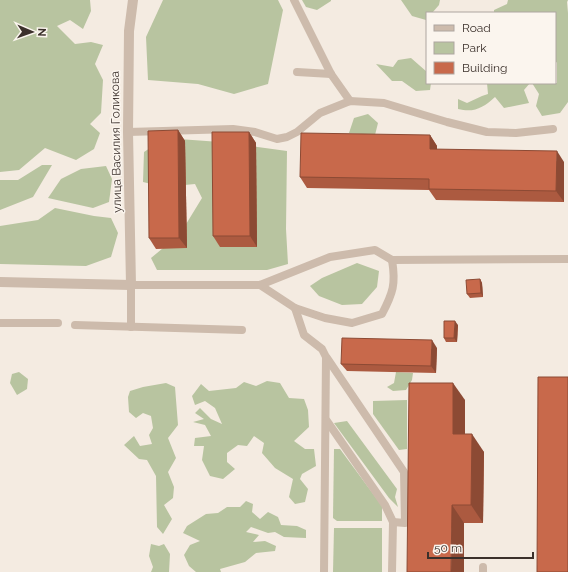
<svg xmlns="http://www.w3.org/2000/svg" width="568" height="572" viewBox="0 0 568 572" font-family="Raleway,sans-serif">
	<style>
		.green { fill: #b8c4a0 }
		.lines { fill: none; stroke-linecap: round; stroke-linejoin: round }
		.service { stroke: #cdbbac; stroke-width: 8 }
		.minor { stroke: #cdbbac; stroke-width: 10 }
		.wall { fill: #ac5a40 }
		.shaded-wall { fill: #8c4a34 }
		.building { fill: #c8694b; stroke: #8c4a34 }
		.labels { text-anchor: middle; dominant-baseline: central; stroke-width: 3; stroke-linejoin: round; paint-order: stroke }
		.street-label { font-size: 12px; fill: #3b302b; stroke: #fbf5ee }
	</style>
	<rect width="100%" height="100%" fill="#f4ebe1"/>
	<g class="green">
		<polygon points="0,0 90,0 91,11 83,29 70,20 57,26 75,44 91,42 103,45 95,64 103,80 101,113 90,124 100,133 94,149 76,160 45,148 19,170 0,172"/>
		<polygon points="163,0 278,0 283,10 268,84 234,94 198,84 148,80 146,37"/>
		<polygon points="302,0 331,0 331,1 317,10 306,7"/>
		<polygon points="401,0 440,0 439,5 432,13 427,13 426,20 412,16"/>
		<polygon points="508,0 568,0 567,2 568,13 568,102 560,113 542,116 536,106 539,94 532,83 546,84 557,83 557,62 555,63 555,13 494,13 494,10 507,4"/>
		<polygon points="411,58 427,72 427,83 431,83 430,90 416,91 402,81 392,81 376,64 393,67 398,60"/>
		<path d="M487,83H530L524,90L529,103L504,108L495,97C483,108 474,113 458,109V99L467,103L482,96L488,94Z"/>
		<polygon points="368,114 378,123 375,135 349,133 354,118"/>
		<polygon points="165,138 220,142 287,151 286,229 288,264 267,270 157,270 151,258 180,234 202,198 195,184 164,187 143,182 144,152"/>
		<polygon points="42,165 52,165 33,197 0,210 0,180 18,180"/>
		<polygon points="106,166 112,179 109,202 93,208 48,198 61,179 81,169"/>
		<polygon points="55,208 94,216 111,218 118,233 111,257 86,266 0,264 0,226 38,220"/>
		<polygon points="357,263 379,271 377,287 362,304 342,305 319,296 310,286 322,278"/>
		<polygon points="19,372 28,379 27,389 17,395 10,383 12,374"/>
		<polygon points="396,372 413,373 412,380 406,390 393,391 387,387 394,383"/>
		<polygon points="267,381 280,383 289,398 304,399 308,410 309,427 294,441 305,449 314,449 316,466 302,474 300,479 308,489 305,502 295,504 289,497 293,479 275,468 262,453 264,443 254,436 247,446 238,445 227,453 227,462 235,469 223,479 210,476 202,460 204,446 194,446 195,438 211,436 205,425 193,422 204,419 195,413 200,408 211,419 222,424 215,408 205,401 195,405 192,396 201,384 209,391 236,388 244,382 256,386"/>
		<polygon points="166,383 175,387 178,425 168,438 176,458 168,472 174,487 173,498 164,505 172,519 163,534 157,527 156,476 147,460 139,459 124,445 134,436 140,446 152,444 149,435 153,428 151,416 143,413 136,418 129,412 128,397 130,391 143,387"/>
		<polygon points="407,400 407,449 399,450 373,414 373,401"/>
		<polygon points="347,421 397,489 395,497 398,507 389,498 334,423"/>
		<polygon points="334,449 340,449 382,506 382,521 337,521 333,518"/>
		<polygon points="246,501 253,504 252,512 260,519 268,512 278,517 281,525 297,526 306,530 306,538 284,537 275,532 268,533 251,527 246,532 259,535 253,542 265,541 276,546 275,551 256,553 245,562 220,569 221,572 196,572 189,566 184,555 190,545 200,541 183,533 187,526 206,514 218,513 227,507 240,507"/>
		<polygon points="334,528 382,528 382,572 333,572"/>
		<polygon points="151,544 159,546 164,544 170,554 169,572 151,572 153,567 149,556"/>
	</g>
	<g class="lines">
		<g class="service">
			<polyline points="294,0 331,74 350,101"/>
			<polyline points="297,72 331,74"/>
			<polyline points="128,132 233,129 255,132 277,139 287,137 297,132 320,113 350,101 384,103 447,122 487,132 516,133 553,129"/>
			<polyline points="260,285 295,308 304,335 322,349 326,357 324,572"/>
			<path d="M295,308L325,318L352,323L382,314C393,293 396,284 392,260"/>
			<polyline points="0,323 58,323"/>
			<polyline points="75,325 242,330"/>
			<polyline points="131,327 131,285 260,285 330,257 375,250 392,260 568,259"/>
			<polyline points="327,358 404,472 405,523 393,522"/>
			<polyline points="327,421 385,505 393,522 392,572"/>
			<polyline points="483,567 483,572"/>
		</g>
		<polyline class="minor" points="0,282 131,285 128,132 129,31 133,0"/>
	</g>
	<g class="wall">
		<polygon points="178,130 185,141 187,248 156,249 149,238"/>
		<polygon points="249,132 256,143 257,247 220,247 213,236"/>
		<polygon points="430,135 437,146 437,150 564,162 564,202 436,200 429,190 307,188 300,177"/>
		<polygon points="480,279 482,283 483,297 470,298 467,294"/>
		<polygon points="458,325 457,342 446,342 444,338"/>
		<polygon points="437,348 436,373 347,371 341,364"/>
		<polygon points="409,383 465,400 465,434 484,452 483,523 464,523 464,572"/>
	</g>
	<g class="shaded-wall">
		<polygon points="178,130 185,141 187,248 179,238"/>
		<polygon points="249,132 256,143 257,247 250,236"/>
		<polygon points="430,135 437,146 437,160 430,149"/>
		<polygon points="557,151 564,162 564,202 556,191"/>
		<polygon points="480,279 482,283 483,297 481,293"/>
		<polygon points="455,321 458,325 457,342 454,338"/>
		<polygon points="432,340 437,348 436,373 431,366"/>
		<polygon points="453,383 465,400 465,451 453,434"/>
		<polygon points="472,434 484,452 483,523 471,505"/>
		<polygon points="452,505 464,523 464,572 451,572"/>
	</g>
	<g class="building">
		<polygon points="178,130 179,238 149,238 148,131"/>
		<polygon points="212,132 249,132 250,236 213,236"/>
		<polygon points="301,133 430,135 430,149 557,151 556,191 429,189 429,179 300,177"/>
		<polygon points="480,279 481,293 467,294 466,280"/>
		<polygon points="444,321 455,321 454,338 444,338"/>
		<polygon points="342,338 432,340 431,366 341,364"/>
		<polygon points="538,377 568,377 568,572 537,572"/>
		<polygon points="409,383 453,383 453,434 472,434 471,505 452,505 451,572 407,572"/>
	</g>
	<g class="labels">
		<g class="street-label">
			<text transform="translate(116 142) rotate(-91)">улица Василия Голикова</text>
		</g>
	</g>
	<rect x="426" y="12" width="130" height="72" fill="#fbf5ee" stroke="#aea6a0"/>
	<rect x="434" y="25" width="20" height="6" fill="#cdbbac" stroke="#aea6a0"/>
	<text x="462" y="32" font-size="12" fill="#3b302b">Road</text>
	<rect x="434" y="42" width="20" height="12" fill="#b8c4a0" stroke="#aea6a0"/>
	<text x="462" y="52" font-size="12" fill="#3b302b">Park</text>
	<rect x="434" y="62" width="20" height="12" fill="#c8694b" stroke="#aea6a0"/>
	<text x="462" y="72" font-size="12" fill="#3b302b">Building</text>
	<g transform="translate(32 32) rotate(92)" stroke="#fbf5ee" stroke-width="3" paint-order="stroke">
	<path d="M0-3L7 15L0 10L-7 15Z" fill="#3b302b"/>
	<text y="-6" font-size="11" font-weight="bold" text-anchor="middle" fill="#3b302b">N</text>
	</g>
	<path d="M428 552v6h105v-6" fill="none" stroke="#3b302b" stroke-width="2"/>
	<text x="434" y="552" font-size="12" fill="#3b302b" stroke="#fbf5ee" stroke-width="3" paint-order="stroke">50 m</text>
</svg>
